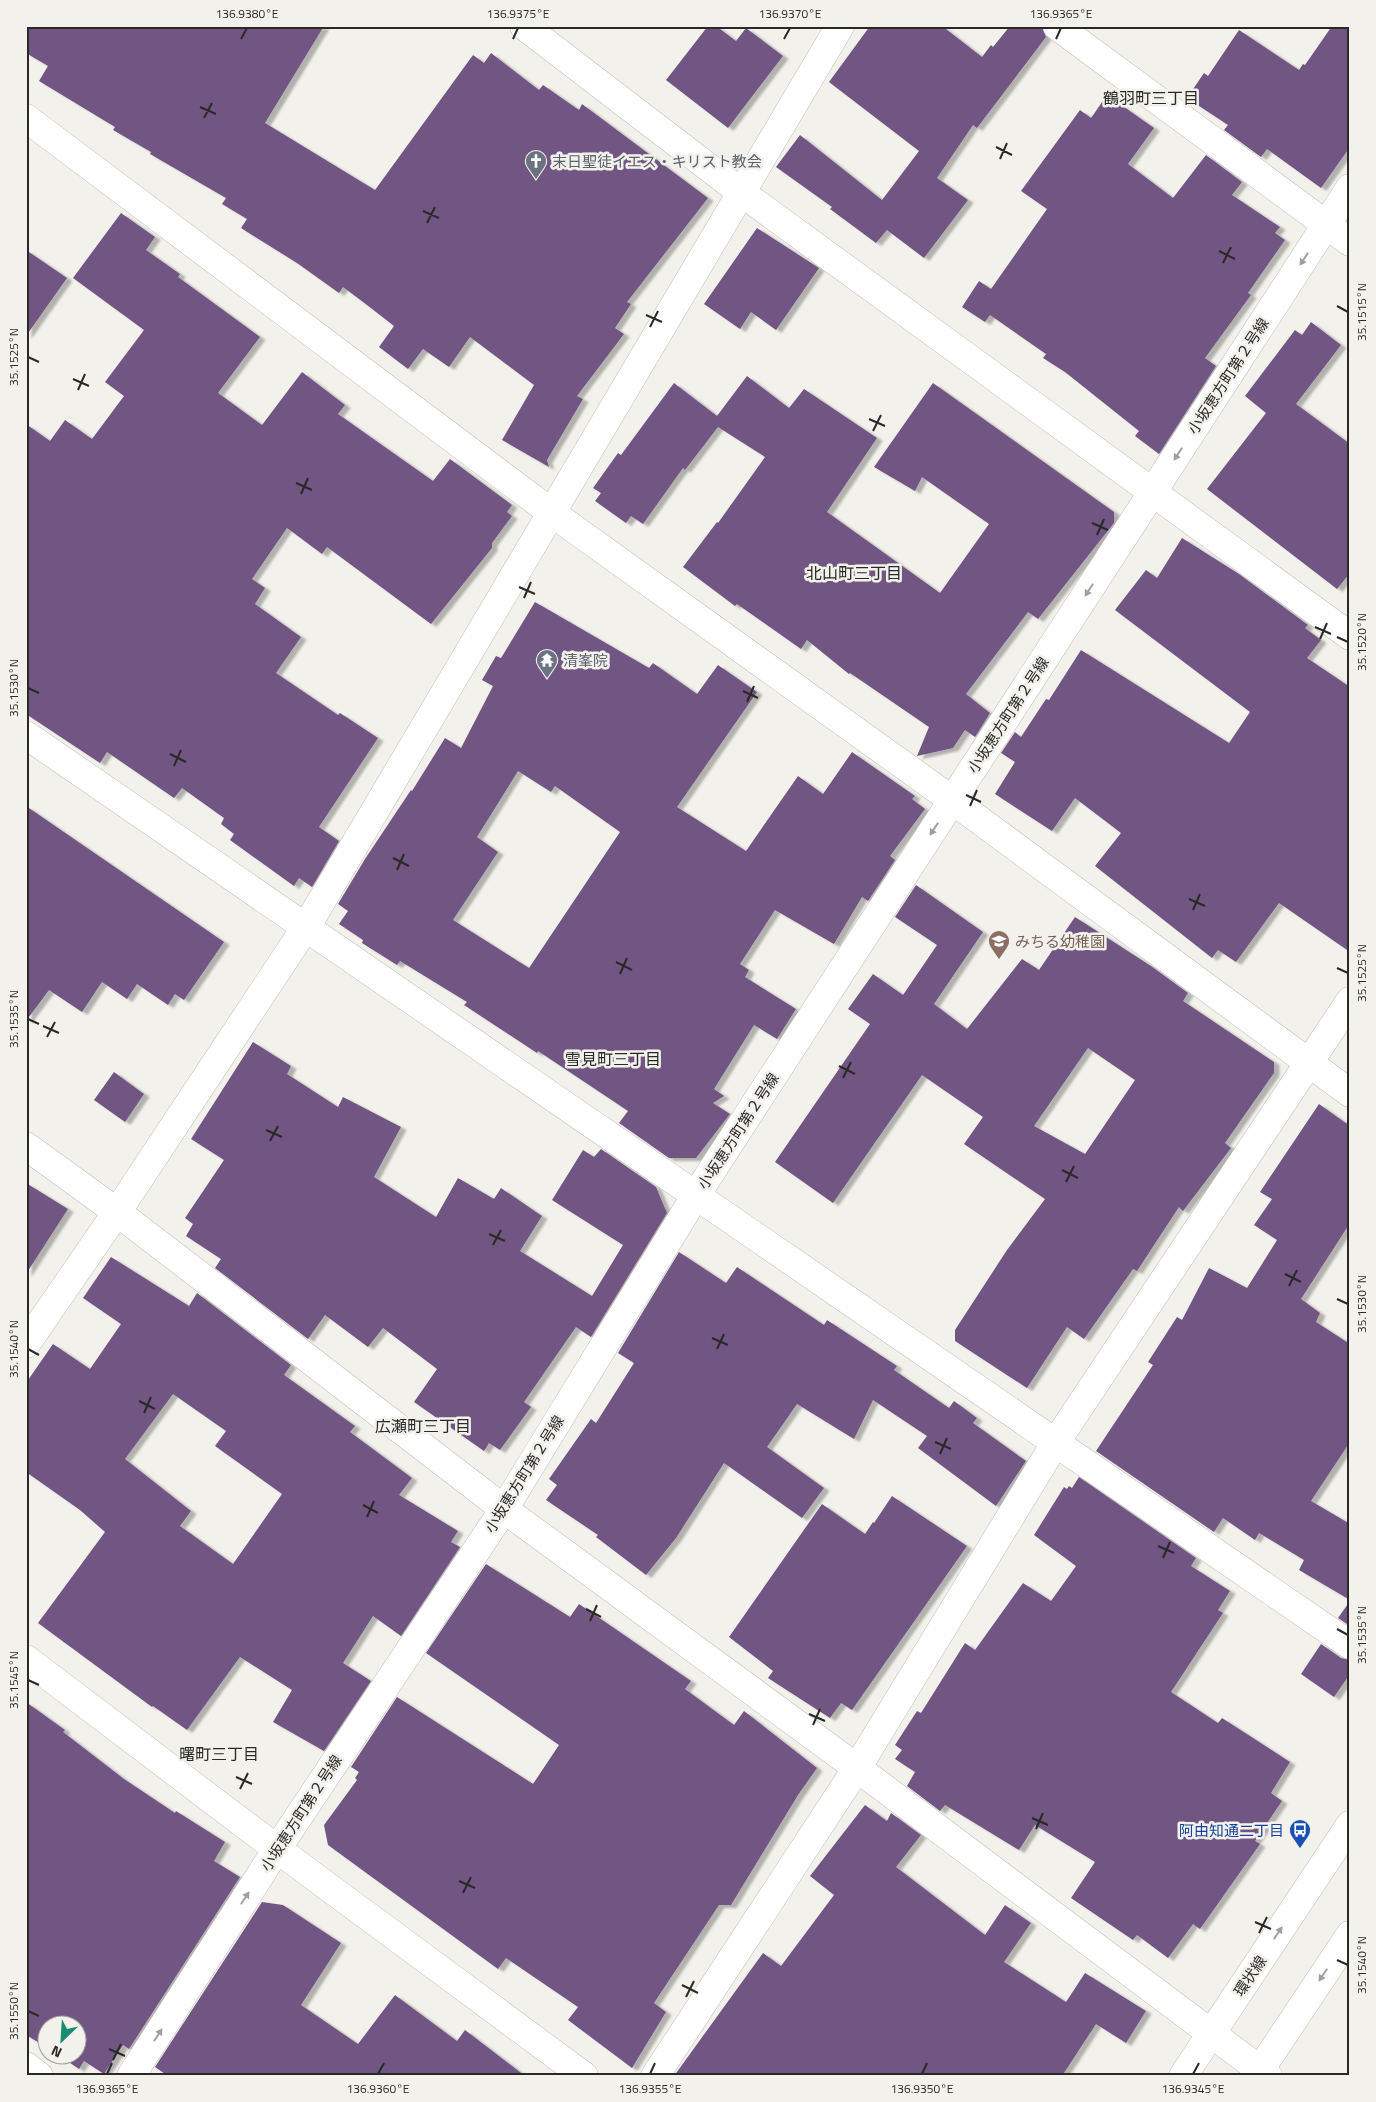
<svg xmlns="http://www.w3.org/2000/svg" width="1376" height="2102" viewBox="0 0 1376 2102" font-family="'Titillium Web','Noto Sans JP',sans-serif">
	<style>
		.building { fill: #715683; fill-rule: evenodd; filter: url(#shadow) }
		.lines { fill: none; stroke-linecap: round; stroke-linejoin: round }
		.minor-casing { stroke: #bfbfba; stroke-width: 29 }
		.tertiary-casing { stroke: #bfbfba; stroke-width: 29 }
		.primary-casing { stroke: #bfbfba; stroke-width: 29 }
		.minor { stroke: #fff; stroke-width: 28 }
		.tertiary { stroke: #fff; stroke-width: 28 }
		.primary { stroke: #fff; stroke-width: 28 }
		.oneway { fill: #9f9f9e }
		.ticks { fill: none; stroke: #292927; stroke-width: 2 }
		.labels { text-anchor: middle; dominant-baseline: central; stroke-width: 5; stroke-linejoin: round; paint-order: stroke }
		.worship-label { font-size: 15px; fill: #5b616d; stroke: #f2f1ec; text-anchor: start }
		.street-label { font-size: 15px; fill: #292927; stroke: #f2f1ec }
		.education-label { font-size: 15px; fill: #785e54; stroke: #f2f1ec; text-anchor: start }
		.transit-label { font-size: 15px; fill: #164399; stroke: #f2f1ec; text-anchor: end }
		.neighbourhood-label { font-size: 16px; fill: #292927; stroke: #f2f1ec }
		.neatline { fill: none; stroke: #292927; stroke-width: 2 }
		.ticks-label { font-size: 12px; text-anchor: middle; fill: #292927 }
	</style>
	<defs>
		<filter id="shadow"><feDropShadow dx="5.5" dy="3" stdDeviation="1" flood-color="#0004"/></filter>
	</defs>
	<rect width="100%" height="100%" fill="#f2f1ec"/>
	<g class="building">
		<polygon points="26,26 324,26 265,123 375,190 473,55 484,63 491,53 539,90 543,85 579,110 582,104 708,198 627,302 631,304 615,328 624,334 577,396 583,399 547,460 549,467 502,440 534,385 470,337 449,367 423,349 408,369 379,347 394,326 367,305 343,287 339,293 297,263 241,228 247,219 222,204 226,198 150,154 151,152 113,130 115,127 39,81 48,66 26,53"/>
		<polygon points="708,26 716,26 736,41 746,28 783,56 728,128 666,80"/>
		<polygon points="870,26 942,26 982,57 991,45 993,47 1010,26 1042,26 1046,37 977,128 973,125 937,178 968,200 924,258 887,230 876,243 830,209 832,207 776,167 800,135 882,200 919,151 829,82"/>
		<polygon points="1332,26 1350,26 1350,147 1321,188 1267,149 1261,157 1224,130 1228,125 1187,98 1204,73 1208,76 1239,30 1299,70 1303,64 1305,65"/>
		<polygon points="1107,95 1154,128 1128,164 1173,198 1206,155 1242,182 1232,195 1280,227 1275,233 1285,240 1248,293 1251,295 1205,358 1216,366 1159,454 1135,436 1139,431 1065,372 1043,358 1046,354 990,315 985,322 962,307 979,281 991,289 1047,209 1021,191 1080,110 1091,118"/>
		<polygon points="121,213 155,237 146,250 180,274 178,277 260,337 218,393 262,425 302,372 345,405 338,414 433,481 450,459 512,505 507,512 512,516 492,543 492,548 431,624 327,547 322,554 287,528 252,579 265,588 255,604 301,637 276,673 338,715 340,713 378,738 319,827 339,841 312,887 299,878 294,886 230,840 234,834 221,824 224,818 182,788 174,798 107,752 100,763 26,714 26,424 50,441 65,420 92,439 124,396 105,382 144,330 73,278"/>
		<polygon points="757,228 819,268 776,330 751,312 740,329 704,304"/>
		<polygon points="26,250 67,278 26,336"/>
		<polygon points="1311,322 1341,345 1296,404 1350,444 1350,573 1337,589 1207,489 1266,413 1245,396 1295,330 1302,335"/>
		<polygon points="747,376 789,408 804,389 877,438 827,512 940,593 989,524 922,477 915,491 874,467 933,383 1114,512 1114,523 1038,619 1028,612 966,694 990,713 975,737 965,730 953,748 917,756 929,727 850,673 849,674 807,640 801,649 737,604 735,606 683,567 717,522 718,523 765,457 718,427 685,470 683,468 643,524 631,516 626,523 595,501 601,493 593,488 618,453 621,455 674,383 717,416"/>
		<polygon points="1182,538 1239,574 1308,625 1305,628 1321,640 1307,658 1350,687 1350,952 1279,903 1236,962 1218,950 1212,958 1095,866 1121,833 1075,798 1052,831 995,794 1015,762 1001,753 1015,732 1021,737 1046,699 1049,700 1081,650 1229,743 1250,712 1115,610 1146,570 1157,578"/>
		<path d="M535,602L649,668L653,663L697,694L718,665L757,692L677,807L746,851L798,776L823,794L852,752L915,796L912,799L925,809L890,856L895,860L868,901L862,897L834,944L775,910L740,964L749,970L745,977L796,1009L777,1039L754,1025L714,1089L724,1096L713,1103L730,1114L696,1158H669L619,1123L628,1111L538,1051L537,1053L464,1005L467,1002L400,961L397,965L362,943L363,940L339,924L348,911L338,904L365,859L411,790L412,791L445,738L461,748L493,686L482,680L496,656L501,658ZM518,771L551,792L555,786L620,832L529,968L453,920L498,852L477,837Z"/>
		<polygon points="26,806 224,942 184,1000 175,994 168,1005 137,984 127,999 102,982 82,1012 49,990 26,1021"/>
		<path d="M916,885L983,932L934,1004L967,1029L1022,959L1039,970L1075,917L1151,966L1188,993L1183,1001L1274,1062V1073L1225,1143L1231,1148L1183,1211L1179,1207L1137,1271L1133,1269L1084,1339L1067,1327L1027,1388L955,1341V1330L1007,1250L1045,1199L964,1144L983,1117L922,1075L833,1203L775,1162L870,1024L848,1009L873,974L903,995L937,945L895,917ZM1088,1048L1135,1080L1085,1154L1034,1126Z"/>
		<polygon points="253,1042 291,1066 287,1074 338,1107 343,1097 401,1127 374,1177 436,1217 458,1178 494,1199 501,1188 542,1216 520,1251 592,1296 623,1245 552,1200 583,1150 594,1157 601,1149 656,1187 667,1213 591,1337 576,1327 524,1402 531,1407 500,1450 489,1443 484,1451 414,1402 437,1369 383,1328 368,1347 325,1315 308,1339 215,1268 221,1259 186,1236 193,1224 185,1218 224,1160 191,1139"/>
		<polygon points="114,1072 144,1094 125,1122 94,1100"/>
		<polygon points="1319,1104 1350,1126 1350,1223 1301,1299 1320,1313 1316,1322 1350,1344 1350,1442 1311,1501 1350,1524 1350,1600 1299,1570 1304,1560 1259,1533 1255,1540 1223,1518 1214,1532 1096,1451 1153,1365 1148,1362 1177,1317 1182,1320 1209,1268 1247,1288 1277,1240 1254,1225 1272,1199 1260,1192"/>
		<polygon points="26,1183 68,1209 26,1274"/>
		<polygon points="679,1252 726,1283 737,1267 824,1325 827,1320 897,1366 894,1370 949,1408 954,1401 977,1418 973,1423 1026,1461 996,1506 918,1448 927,1436 873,1400 854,1439 797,1404 767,1447 824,1488 802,1518 724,1463 676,1538 646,1575 596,1537 598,1535 546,1500 557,1485 549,1479 591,1419 596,1423 634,1363 618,1353"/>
		<path d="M111,1257L189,1306L197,1293L291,1365L284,1375L355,1426L350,1432L412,1478L399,1495L458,1531L451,1542L460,1547L401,1636L373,1616L343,1663L371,1681L324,1751L273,1722L292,1690L240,1657L187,1730L153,1706L152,1707L38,1623L105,1532L80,1510L26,1472V1383L53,1344L90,1369L121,1324L83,1298ZM173,1394L226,1431L215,1446L282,1494L233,1564L180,1526L191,1511L125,1459Z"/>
		<polygon points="1079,1477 1196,1558 1191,1566 1230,1591 1218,1610 1223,1613 1171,1692 1218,1723 1222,1718 1290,1762 1271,1793 1282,1801 1255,1841 1260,1844 1200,1929 1193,1924 1168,1958 1137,1935 1133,1940 1071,1898 1095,1862 1035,1825 1019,1850 945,1805 940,1811 907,1786 915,1772 895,1759 902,1750 895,1745 917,1711 921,1713 965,1643 975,1650 1023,1583 1051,1601 1076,1566 1034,1535 1064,1487 1067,1489 1069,1486 1072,1488"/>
		<polygon points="892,1496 967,1546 852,1710 841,1703 830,1718 768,1678 773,1671 729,1637 822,1504 865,1534 873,1522 874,1523"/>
		<polygon points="486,1564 570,1617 579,1604 691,1681 685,1689 734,1725 744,1711 817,1768 798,1795 731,1905 719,1905 654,2003 666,2012 632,2068 568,2020 578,2007 506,1958 498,1969 328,1845 324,1825 357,1780 355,1778 359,1772 351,1767 397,1697 533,1784 559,1745 426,1653"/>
		<polygon points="1350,1601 1350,1626 1338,1618"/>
		<polygon points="1321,1644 1341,1658 1350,1660 1350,1674 1334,1697 1301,1674"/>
		<polygon points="26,1702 65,1730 63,1732 124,1779 175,1813 176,1811 225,1842 214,1861 240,1877 129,2049 123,2045 104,2074 84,2061 79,2069 57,2054 78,2054 78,2024 48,2024 48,2048 26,2035"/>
		<polygon points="865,1805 887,1821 891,1813 921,1835 896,1867 985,1935 1005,1905 1031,1923 1004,1962 1066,2002 1085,1973 1146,2011 1126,2043 1096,2024 1062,2076 674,2076 763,1953 781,1966 834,1895 810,1876"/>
		<polygon points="262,1902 283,1905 341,1943 301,2005 358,2044 395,1995 457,2041 465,2030 525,2076 168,2076 155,2067"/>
	</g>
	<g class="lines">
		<g class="minor-casing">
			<g id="minor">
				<polyline points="524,26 742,193 1350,636"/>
				<polyline points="1057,26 1350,242"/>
				<polyline points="26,118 552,513 952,800 1350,1093"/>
				<polyline points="26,735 1350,1645"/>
				<polyline points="26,1146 117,1212 504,1509 857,1768 1268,2076"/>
				<polyline points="26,1344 117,1212 306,927 840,26"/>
				<polyline points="26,2066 39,2076"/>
				<polyline points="131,2076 277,1849 504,1509 696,1195 1350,188"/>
				<polyline points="655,2076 857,1768 1056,1442 1350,1001"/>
			</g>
		</g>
		<g class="tertiary-casing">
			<polyline id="tertiary" points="26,1659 277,1849 584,2076"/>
		</g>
		<g class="primary-casing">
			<g id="primary">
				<polyline points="1183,2076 1350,1825"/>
				<polyline points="1256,2076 1350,1935"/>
			</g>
		</g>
		<use href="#minor" class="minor"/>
		<use href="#tertiary" class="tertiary"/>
		<use href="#primary" class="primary"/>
	</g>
	<defs><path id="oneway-solid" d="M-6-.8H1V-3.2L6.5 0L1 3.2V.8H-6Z" transform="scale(1.25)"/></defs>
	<g class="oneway">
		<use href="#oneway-solid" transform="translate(1304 259) rotate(123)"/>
		<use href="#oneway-solid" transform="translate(1178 454) rotate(123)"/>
		<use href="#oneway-solid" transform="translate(1089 590) rotate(123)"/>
		<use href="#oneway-solid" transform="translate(934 829) rotate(123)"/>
		<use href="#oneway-solid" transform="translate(245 1898) rotate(-57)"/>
		<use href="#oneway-solid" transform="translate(1278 1933) rotate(-56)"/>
		<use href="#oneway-solid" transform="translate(1323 1975) rotate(124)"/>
		<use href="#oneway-solid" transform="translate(158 2035) rotate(-57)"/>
	</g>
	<path class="ticks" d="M241,39L247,28M513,39L518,28M784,39L790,28M1056,39L1061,28M200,107L216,114M204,118L212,103M996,147L1012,155M1000,159L1007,143M423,211L439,218M427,223L435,207M1219,251L1235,259M1223,263L1231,247M1337,306L1348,312M646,315L662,322M650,327L658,311M28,357L39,362M73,379L89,386M78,390L85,374M869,419L885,426M873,431L881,415M296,483L312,490M301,494L308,478M1092,523L1108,530M1097,535L1104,519M519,587L535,594M524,598L531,582M1315,627L1331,634M1337,637L1348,642M1320,639L1327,623M28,688L39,693M743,691L758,698M747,702L754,686M170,754L186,762M174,766L181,750M966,795L981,802M970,806L977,790M393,858L409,866M397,870L404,854M1189,899L1205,906M1193,910L1200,894M616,962L632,970M1337,968L1348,973M620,974L627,958M28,1019L39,1024M43,1026L59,1033M47,1037L55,1022M839,1066L855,1074M843,1078L851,1062M266,1130L282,1137M270,1141L278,1126M1062,1170L1078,1178M1066,1182L1074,1166M489,1234L505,1241M493,1245L501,1230M1285,1274L1301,1282M1289,1286L1297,1270M1337,1299L1348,1304M712,1338L728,1345M28,1349L39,1355M717,1349L724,1334M139,1401L155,1409M144,1413L151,1397M935,1442L951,1449M940,1454L947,1438M363,1505L378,1513M367,1517L374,1501M1158,1546L1174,1553M1163,1558L1170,1542M586,1609L601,1617M590,1621L597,1605M1337,1629L1348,1635M28,1680L39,1685M809,1714L825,1721M813,1725L820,1709M236,1777L252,1784M240,1789L248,1773M1032,1818L1048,1825M1036,1829L1043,1813M459,1881L475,1888M463,1893L471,1877M1255,1922L1271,1929M1259,1933L1267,1917M1337,1960L1348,1965M682,1985L698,1993M686,1997L694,1981M28,2011L39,2016M109,2049L125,2056M113,2060L121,2044M107,2074L112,2063M378,2074L384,2063M650,2074L655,2063M922,2074L927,2063M1193,2074L1199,2063"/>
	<defs>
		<g id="church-pin" transform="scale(1.125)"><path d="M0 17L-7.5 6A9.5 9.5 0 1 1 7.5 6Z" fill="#6b7280" stroke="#f2f1ec"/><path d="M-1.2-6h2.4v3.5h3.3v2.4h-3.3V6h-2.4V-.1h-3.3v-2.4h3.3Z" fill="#fff"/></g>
		<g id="temple-pin" transform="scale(1.125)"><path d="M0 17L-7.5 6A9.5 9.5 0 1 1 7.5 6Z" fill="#6b7280" stroke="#f2f1ec"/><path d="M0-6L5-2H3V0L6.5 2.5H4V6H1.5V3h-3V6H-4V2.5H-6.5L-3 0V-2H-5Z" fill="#fff"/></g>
		<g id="school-pin" transform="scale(1.125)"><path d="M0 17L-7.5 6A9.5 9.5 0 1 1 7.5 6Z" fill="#8d6e63" stroke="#f2f1ec"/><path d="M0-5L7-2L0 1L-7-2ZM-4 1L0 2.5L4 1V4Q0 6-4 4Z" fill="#fff"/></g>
		<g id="bus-pin" transform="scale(1.125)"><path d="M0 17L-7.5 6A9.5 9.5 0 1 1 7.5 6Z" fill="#1a4fb4" stroke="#f2f1ec"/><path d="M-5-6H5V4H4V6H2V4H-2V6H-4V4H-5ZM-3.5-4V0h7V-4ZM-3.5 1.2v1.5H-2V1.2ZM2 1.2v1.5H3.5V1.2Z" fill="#fff"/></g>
	</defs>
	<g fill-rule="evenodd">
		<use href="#church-pin" x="536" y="161"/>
		<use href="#temple-pin" x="547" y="660"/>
		<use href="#school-pin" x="999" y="941"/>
		<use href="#bus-pin" x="1300" y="1830"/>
	</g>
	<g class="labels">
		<g class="worship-label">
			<text x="552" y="161">末日聖徒イエス・キリスト教会</text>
			<text x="563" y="660">清峯院</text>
		</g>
		<g class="street-label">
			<text transform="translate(1228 376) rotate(-57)">小坂恵方町第２号線</text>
			<text transform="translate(1008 715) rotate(-57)">小坂恵方町第２号線</text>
			<text transform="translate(738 1131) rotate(-57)">小坂恵方町第２号線</text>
			<text transform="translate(524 1474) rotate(-58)">小坂恵方町第２号線</text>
			<text transform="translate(301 1813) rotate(-57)">小坂恵方町第２号線</text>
			<text transform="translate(1250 1976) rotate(-56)">環状線</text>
		</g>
		<g class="education-label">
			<text x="1015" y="941">みちる幼稚園</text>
		</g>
		<g class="transit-label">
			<text x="1284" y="1830">阿由知通二丁目</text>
		</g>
		<g class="neighbourhood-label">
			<text x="1151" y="98">鶴羽町三丁目</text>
			<text x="854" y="573">北山町三丁目</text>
			<text x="613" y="1059">雪見町三丁目</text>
			<text x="423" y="1426">広瀬町三丁目</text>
			<text x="219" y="1754">曙町三丁目</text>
		</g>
	</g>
	<rect width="1376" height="2102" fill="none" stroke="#f2f1ec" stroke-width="55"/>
	<g transform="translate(62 2040) rotate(205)"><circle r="24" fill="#f2f1ec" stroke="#a2a19d"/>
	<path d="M0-4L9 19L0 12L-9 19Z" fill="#188d6f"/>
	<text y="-8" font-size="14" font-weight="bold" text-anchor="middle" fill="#292927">N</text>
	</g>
	<rect x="28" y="28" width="1320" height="2046" class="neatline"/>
	<g class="ticks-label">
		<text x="247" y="18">136.9380°E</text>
		<text x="518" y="18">136.9375°E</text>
		<text x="790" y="18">136.9370°E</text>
		<text x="1061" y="18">136.9365°E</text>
		<text transform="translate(1362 312) rotate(-90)" y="4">35.1515°N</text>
		<text transform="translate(14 357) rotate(-90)" y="4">35.1525°N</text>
		<text transform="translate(1362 642) rotate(-90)" y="4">35.1520°N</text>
		<text transform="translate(14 688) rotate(-90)" y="4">35.1530°N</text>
		<text transform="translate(1362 973) rotate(-90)" y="4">35.1525°N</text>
		<text transform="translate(14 1019) rotate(-90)" y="4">35.1535°N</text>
		<text transform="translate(1362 1304) rotate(-90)" y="4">35.1530°N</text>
		<text transform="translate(14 1349) rotate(-90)" y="4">35.1540°N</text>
		<text transform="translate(1362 1635) rotate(-90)" y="4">35.1535°N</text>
		<text transform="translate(14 1680) rotate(-90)" y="4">35.1545°N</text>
		<text transform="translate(1362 1965) rotate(-90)" y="4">35.1540°N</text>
		<text transform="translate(14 2011) rotate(-90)" y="4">35.1550°N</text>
		<text x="107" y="2093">136.9365°E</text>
		<text x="378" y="2093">136.9360°E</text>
		<text x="650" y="2093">136.9355°E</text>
		<text x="922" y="2093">136.9350°E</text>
		<text x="1193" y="2093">136.9345°E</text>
	</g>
</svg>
